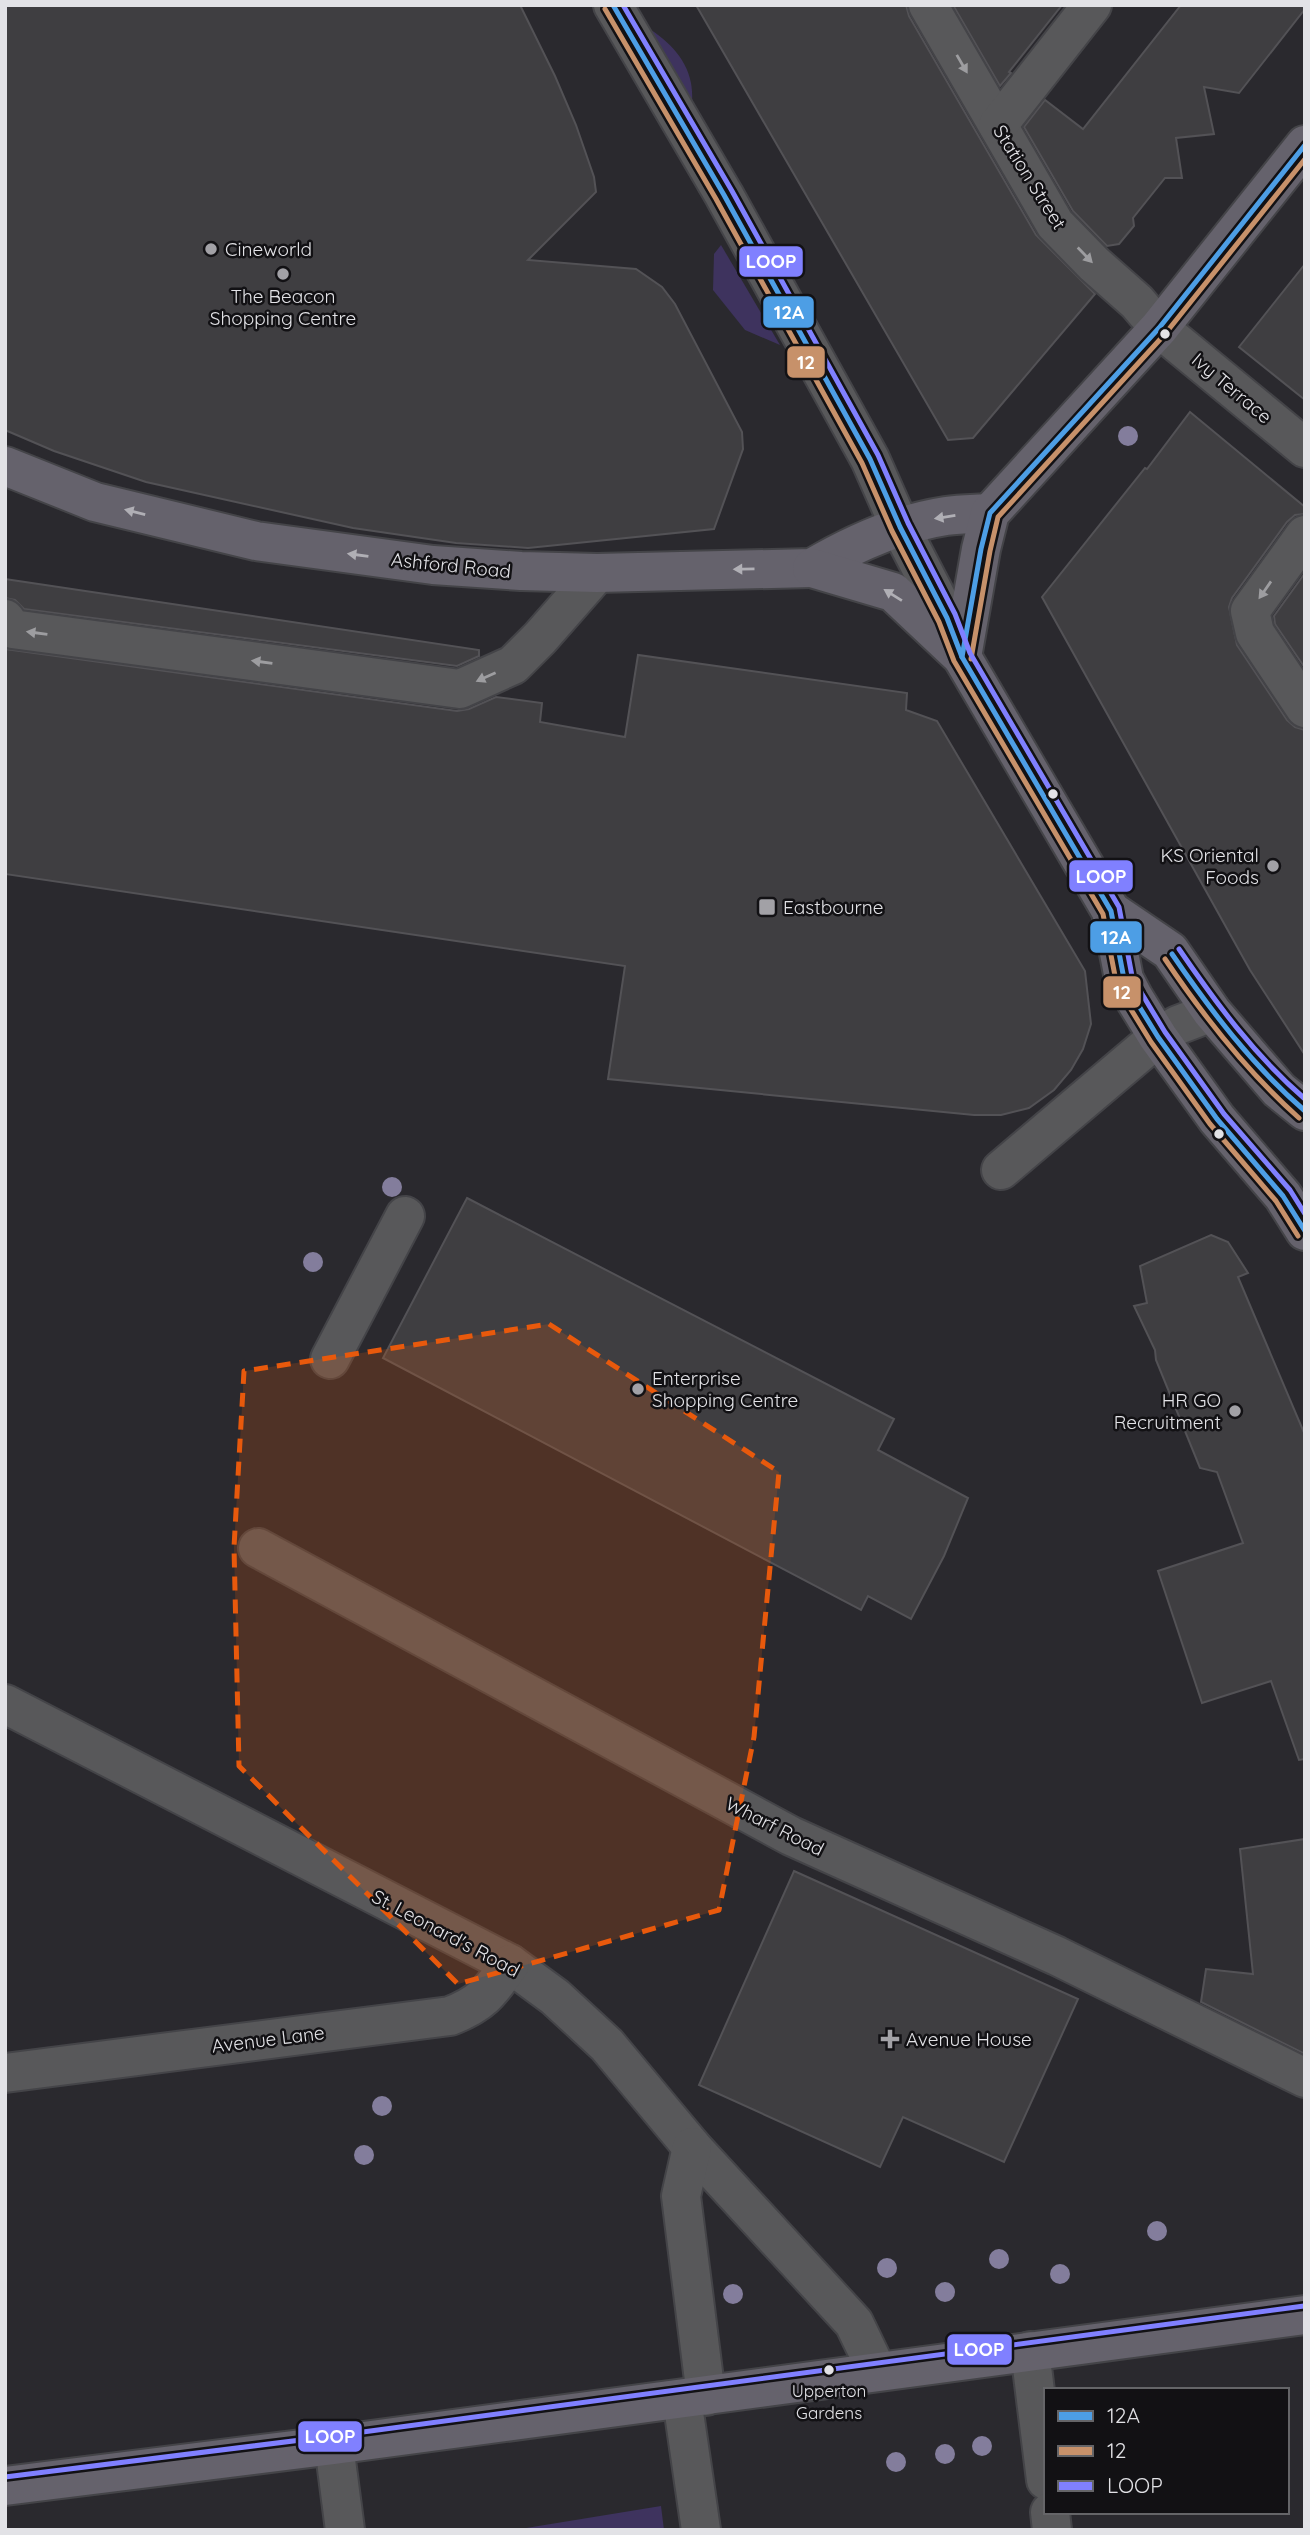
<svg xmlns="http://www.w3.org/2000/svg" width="1310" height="2535" viewBox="0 0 1310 2535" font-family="Quicksand,sans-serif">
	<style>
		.green { fill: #3e335e }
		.building { fill: #3f3e41; stroke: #535256; stroke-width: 2 }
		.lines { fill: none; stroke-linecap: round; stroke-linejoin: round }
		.minor-casing { stroke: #444448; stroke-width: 42 }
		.major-casing { stroke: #444448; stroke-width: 42 }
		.minor { stroke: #58585a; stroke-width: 38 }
		.major { stroke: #65626c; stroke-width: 38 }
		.bus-1-casing { stroke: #121114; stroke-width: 10 }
		.bus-2-casing { stroke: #121114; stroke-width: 10 }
		.bus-3-casing { stroke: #121114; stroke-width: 10 }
		.bus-1 { stroke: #4d9ee5; stroke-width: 5 }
		.bus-2 { stroke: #c7916a; stroke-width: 5 }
		.bus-3 { stroke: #8080ff; stroke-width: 5 }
		.tree { fill: #837d9c }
		.oneway { fill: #9d9da0 }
		.oneway2 { fill: #b0afb5 }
		.marked { fill: #e8590c; fill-opacity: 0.2; stroke: #e8590c; stroke-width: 5; stroke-dasharray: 14 9; stroke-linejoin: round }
		.poi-dot { fill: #a2a1a6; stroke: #121114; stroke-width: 2.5 }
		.bus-dot { fill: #e2e2e6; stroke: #121114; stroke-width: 2.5 }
		.labels { text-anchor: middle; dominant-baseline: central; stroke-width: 5; stroke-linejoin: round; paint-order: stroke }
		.bus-label { font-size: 17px; fill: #e2e2e6; stroke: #121114 }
		.street-label { font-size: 19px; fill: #e2e2e6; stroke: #121114 }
		.poi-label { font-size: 19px; fill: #e2e2e6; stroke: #121114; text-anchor: start }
		.line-badge { stroke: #121114; stroke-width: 2.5 }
		.badge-label { font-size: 19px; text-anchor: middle; font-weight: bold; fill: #fff }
	</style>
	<rect width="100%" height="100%" fill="#2a292e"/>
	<g class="green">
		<path d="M643,25C665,38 686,56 691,83C693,94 692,106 692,117Z"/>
		<polygon points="721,245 780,345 745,330 713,290 714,254"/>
		<polygon points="661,2506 664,2530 514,2530"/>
	</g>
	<g class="building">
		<polygon points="5,5 520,5 555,76 576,125 594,177 596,192 528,260 636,269 662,287 675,304 742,432 743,449 714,529 528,548 456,543 353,528 146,482 54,451 5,430"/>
		<polygon points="696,5 906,5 909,16 1036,235 1095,294 973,438 948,440"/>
		<polygon points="953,5 1062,5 1009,72 1011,73 1000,86"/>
		<polygon points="1181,5 1305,5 1305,9 1239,93 1204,87 1214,134 1176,138 1182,178 1165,178 1133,218 1134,226 1119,244 1107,246 1073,211 1024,127 1045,100 1083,129"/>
		<polygon points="1305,264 1305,400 1239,347"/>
		<polygon points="1190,412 1305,507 1305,514 1295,515 1287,522 1232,598 1229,607 1237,645 1287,720 1295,727 1305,730 1305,1055 1250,970 1042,597 1145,468 1147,469"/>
		<polygon points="1305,573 1305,668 1275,624 1274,616"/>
		<polygon points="5,579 479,650 479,656 457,666 24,609 15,600 5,598"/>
		<polygon points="5,649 457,711 469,709 496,697 542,703 540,722 625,737 638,655 907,693 906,710 937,721 1085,971 1091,1024 1083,1049 1071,1070 1054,1090 1029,1108 1001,1115 974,1115 608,1079 625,966 5,874"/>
		<polygon points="467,1198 894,1419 878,1450 968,1498 944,1556 911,1619 868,1596 861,1610 383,1358"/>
		<polygon points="1211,1235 1228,1242 1248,1273 1238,1277 1305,1435 1305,1759 1299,1760 1271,1681 1202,1703 1158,1571 1243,1543 1217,1472 1200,1468 1156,1360 1155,1350 1134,1306 1147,1303 1140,1266"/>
		<polygon points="1305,1839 1305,2054 1201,2002 1206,1969 1253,1974 1240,1849"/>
		<polygon points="794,1871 1078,1999 1004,2162 903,2117 880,2167 699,2085"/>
	</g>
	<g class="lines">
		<g class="minor-casing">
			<g id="minor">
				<polyline points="613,5 724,195 870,459 900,527 947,618 962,657"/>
				<polyline points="928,5 1055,224 1094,264 1137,302 1159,328 1305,448"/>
				<polyline points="998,125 1092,5"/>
				<polyline points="1305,535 1250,611 1255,633 1305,708"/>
				<polyline points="5,619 12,629 460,689 513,665 540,638 597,573"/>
				<polyline points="1001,1170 1158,1037 1178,1025 1212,1012"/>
				<polyline points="330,1359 405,1216"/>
				<polyline points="258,1548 791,1836 1057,1956 1305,2078"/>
				<polyline points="5,1704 510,1964 555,1997 607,2045 692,2147 854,2323 877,2371"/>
				<path d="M5,2073L450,2016C483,2003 490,1992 510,1964"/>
				<polyline points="692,2147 681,2196 706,2396"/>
				<polyline points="1030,2351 1046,2480"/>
				<polyline points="682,2399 701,2530"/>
				<polyline points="334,2445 345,2530"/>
				<polyline points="1050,2512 1052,2530"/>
			</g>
		</g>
		<g class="major-casing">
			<g id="major">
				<path d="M5,466L95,502L256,541L433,565L521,571L597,573L812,568C853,544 899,523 946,516C961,514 976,514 990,513"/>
				<polyline points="812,568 893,592 962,657 1111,911 1124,979 1134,998 1158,1037 1217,1119 1283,1196 1305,1231"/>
				<polyline points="962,657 981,549 990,513 1159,328 1305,145"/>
				<polyline points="1111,911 1170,951 1212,1012 1248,1054 1279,1090 1305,1111"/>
				<polyline points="5,2486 334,2445 1305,2315"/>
			</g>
		</g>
		<use href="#minor" class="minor"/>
		<use href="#major" class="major"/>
		<g class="bus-1-casing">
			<g id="bus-1">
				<polyline points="613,5 724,195 870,459 900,527 947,618 962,657 1111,911 1124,979 1134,998 1158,1037 1217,1119 1283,1196 1305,1231"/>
				<polyline points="962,657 981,549 990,513 1159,328 1305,145"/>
				<path d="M1172,954C1211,1011 1252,1065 1305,1111"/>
			</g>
		</g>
		<g class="bus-2-casing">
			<g id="bus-2">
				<polyline points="605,9 716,199 862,463 892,531 939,622 954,661 1103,914 1116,981 1127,1003 1151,1042 1210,1124 1276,1201 1298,1236"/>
				<polyline points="971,659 990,551 998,517 1165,334 1305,159"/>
				<path d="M1165,959C1204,1017 1246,1071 1299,1118"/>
			</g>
		</g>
		<g class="bus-3-casing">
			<g id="bus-3">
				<polyline points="623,5 732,191 878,455 908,523 955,614 970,653 1119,907 1132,976 1142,994 1165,1032 1224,1114 1290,1190 1305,1214"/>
				<path d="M1179,949C1216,1003 1255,1056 1305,1099"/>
				<polyline points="5,2477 333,2436 1304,2306"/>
			</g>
		</g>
		<use href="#bus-1" class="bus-1"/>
		<use href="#bus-2" class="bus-2"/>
		<use href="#bus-3" class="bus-3"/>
	</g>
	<g class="tree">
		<circle cx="1128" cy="436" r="10"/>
		<circle cx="392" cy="1187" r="10"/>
		<circle cx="313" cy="1262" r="10"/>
		<circle cx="382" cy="2106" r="10"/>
		<circle cx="364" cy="2155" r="10"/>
		<circle cx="1157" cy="2231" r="10"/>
		<circle cx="999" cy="2259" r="10"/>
		<circle cx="887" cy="2268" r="10"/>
		<circle cx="1060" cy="2274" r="10"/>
		<circle cx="945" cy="2292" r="10"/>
		<circle cx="733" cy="2294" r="10"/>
		<circle cx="982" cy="2446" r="10"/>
		<circle cx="945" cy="2454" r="10"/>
		<circle cx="896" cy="2462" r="10"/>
	</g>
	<defs><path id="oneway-solid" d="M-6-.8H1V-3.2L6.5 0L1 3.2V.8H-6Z" transform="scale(1.75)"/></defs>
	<g class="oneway">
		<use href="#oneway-solid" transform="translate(962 64) rotate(60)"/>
		<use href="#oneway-solid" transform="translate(1085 255) rotate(46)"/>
		<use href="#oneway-solid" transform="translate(1265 590) rotate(125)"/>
		<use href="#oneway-solid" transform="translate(37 633) rotate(-172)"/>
		<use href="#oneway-solid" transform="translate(262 662) rotate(-172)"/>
		<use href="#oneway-solid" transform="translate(486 677) rotate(156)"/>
	</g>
	<g class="oneway2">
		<use href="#oneway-solid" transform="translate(135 512) rotate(-166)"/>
		<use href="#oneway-solid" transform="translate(945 517) rotate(171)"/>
		<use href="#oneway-solid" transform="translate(358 555) rotate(-172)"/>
		<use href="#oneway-solid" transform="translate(744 569) rotate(179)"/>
		<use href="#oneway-solid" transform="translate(893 595) rotate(-148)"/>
	</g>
	<path class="marked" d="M549,1324L779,1472L754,1737L719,1910L458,1984L239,1766L234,1547L244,1371Z"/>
	<g class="poi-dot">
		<circle cx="211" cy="249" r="7"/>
		<circle cx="283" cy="274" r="7"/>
		<circle cx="1273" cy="866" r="7"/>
		<rect x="758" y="898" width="18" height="18" rx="3.5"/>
		<circle cx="638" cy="1389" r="7"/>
		<circle cx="1235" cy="1411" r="7"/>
		<path d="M886.5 2028.5h7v7h7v7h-7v7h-7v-7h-7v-7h7z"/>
	</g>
	<g class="bus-dot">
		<circle cx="1165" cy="334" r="6"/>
		<circle cx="1053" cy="794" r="6"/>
		<circle cx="1219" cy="1134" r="6"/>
		<circle cx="829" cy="2370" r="6"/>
	</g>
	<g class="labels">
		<g class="bus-label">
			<text x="829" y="2390">Upperton<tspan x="829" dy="22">Gardens</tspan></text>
		</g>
		<g class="street-label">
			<text transform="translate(1030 177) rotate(58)">Station Street</text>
			<text transform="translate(1232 388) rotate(40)">Ivy Terrace</text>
			<text transform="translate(451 565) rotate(6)">Ashford Road</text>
			<text transform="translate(775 1826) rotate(27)">Wharf Road</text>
			<text transform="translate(446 1933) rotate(28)">St. Leonard's Road</text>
			<text transform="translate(268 2039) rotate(-7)">Avenue Lane</text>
		</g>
		<g class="poi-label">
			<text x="225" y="249">Cineworld</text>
			<text x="283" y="296" text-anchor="middle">The Beacon<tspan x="283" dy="22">Shopping Centre</tspan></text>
			<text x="1259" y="855" text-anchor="end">KS Oriental<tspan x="1259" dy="22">Foods</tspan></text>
			<text x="783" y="907">Eastbourne</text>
			<text x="652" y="1378">Enterprise<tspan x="652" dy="22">Shopping Centre</tspan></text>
			<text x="1221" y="1400" text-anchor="end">HR GO<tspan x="1221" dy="22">Recruitment</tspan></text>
			<text x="906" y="2039">Avenue House</text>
		</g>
	</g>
	<g class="line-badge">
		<rect x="738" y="245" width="66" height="33" rx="7" fill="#8080ff"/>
		<rect x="762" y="295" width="53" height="34" rx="7" fill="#4d9ee5"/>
		<rect x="786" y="345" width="40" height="34" rx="7" fill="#c7916a"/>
		<rect x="1068" y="859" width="66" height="34" rx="7" fill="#8080ff"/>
		<rect x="1089" y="920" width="54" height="34" rx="7" fill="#4d9ee5"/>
		<rect x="1102" y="975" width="40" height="34" rx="7" fill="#c7916a"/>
		<rect x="946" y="2333" width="67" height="33" rx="7" fill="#8080ff"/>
		<rect x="297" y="2420" width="66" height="33" rx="7" fill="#8080ff"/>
	</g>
	<g class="badge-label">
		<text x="771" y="268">LOOP</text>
		<text x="789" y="319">12A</text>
		<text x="806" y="369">12</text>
		<text x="1101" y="883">LOOP</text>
		<text x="1116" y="944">12A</text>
		<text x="1122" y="999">12</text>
		<text x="979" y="2356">LOOP</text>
		<text x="330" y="2443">LOOP</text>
	</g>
	<rect width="1310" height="2535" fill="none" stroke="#e2e2e6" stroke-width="14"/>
	<rect x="1044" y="2388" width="245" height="126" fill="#121114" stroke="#656568" stroke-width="2"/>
	<rect x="1058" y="2411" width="35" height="10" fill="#4d9ee5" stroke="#656568" stroke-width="2"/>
	<text x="1107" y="2423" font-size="21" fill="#e2e2e6">12A</text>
	<rect x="1058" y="2446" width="35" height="10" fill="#c7916a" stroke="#656568" stroke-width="2"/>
	<text x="1107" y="2458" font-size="21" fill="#e2e2e6">12</text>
	<rect x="1058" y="2481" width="35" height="10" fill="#8080ff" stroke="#656568" stroke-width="2"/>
	<text x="1107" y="2493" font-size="21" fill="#e2e2e6">LOOP</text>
</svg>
